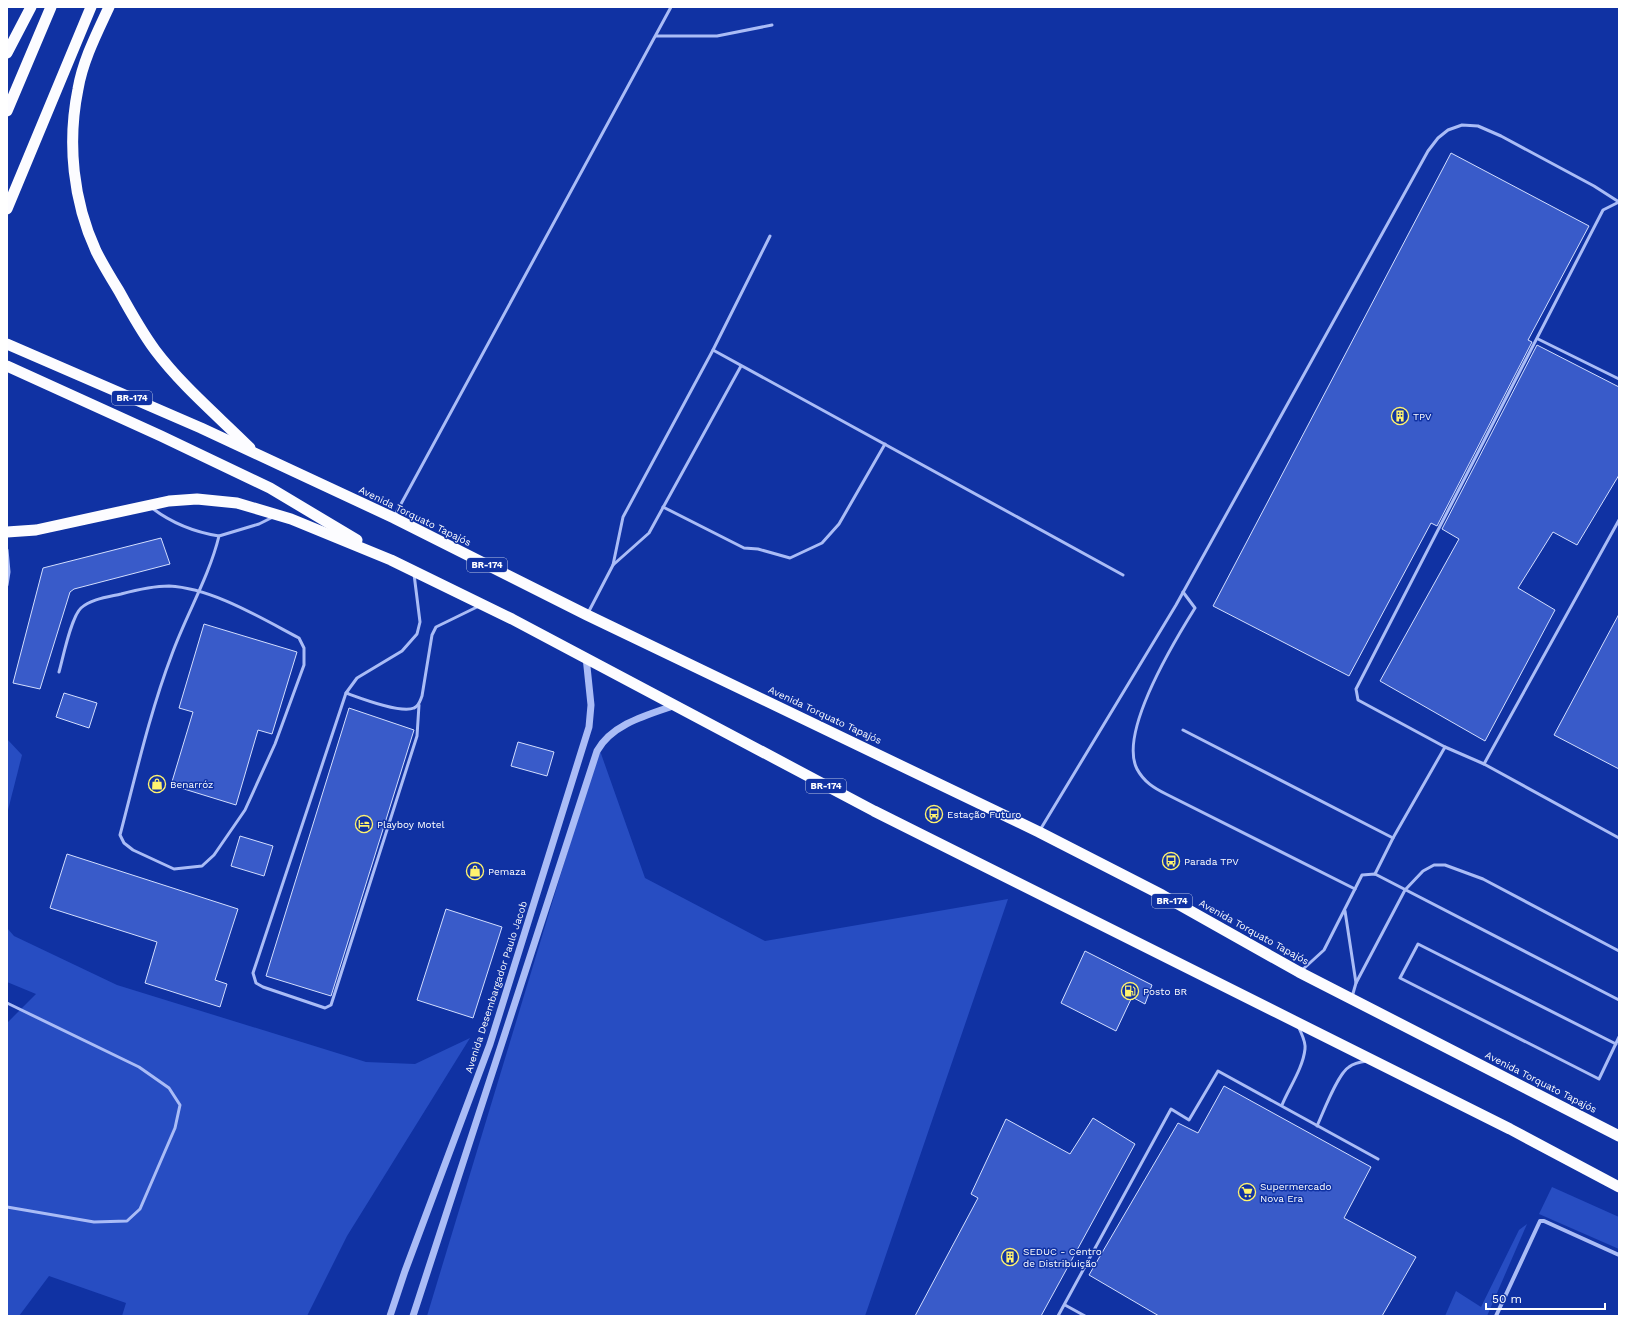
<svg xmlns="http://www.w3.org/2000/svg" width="1626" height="1323" viewBox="0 0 1626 1323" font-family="'Work Sans',sans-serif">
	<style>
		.green { fill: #274dc2 }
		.building { fill: #395bc9; stroke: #d3defe }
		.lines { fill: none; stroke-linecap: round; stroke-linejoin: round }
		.service { stroke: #aabcf6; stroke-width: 3 }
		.minor { stroke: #aabcf6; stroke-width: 4 }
		.tertiary { stroke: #aabcf6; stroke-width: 7 }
		.trunk { stroke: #fcfcff; stroke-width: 11 }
		.labels { text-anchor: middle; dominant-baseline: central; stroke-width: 3; stroke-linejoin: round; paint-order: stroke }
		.shield { fill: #1032a3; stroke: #b7c2e3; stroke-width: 1 }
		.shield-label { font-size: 9px; font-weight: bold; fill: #fff }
		.poi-label { font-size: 10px; fill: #fff; stroke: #1032a3; text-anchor: start }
		.street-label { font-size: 10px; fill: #fff; stroke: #1032a3 }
	</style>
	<rect width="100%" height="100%" fill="#1032a3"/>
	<g class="green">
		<polygon points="7,739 22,755 7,814"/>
		<polygon points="599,748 645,878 765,941 1008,899 865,1316 427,1316"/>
		<polygon points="7,928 14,936 117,985 366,1062 415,1064 470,1038 347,1236 307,1316 122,1316 126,1303 49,1276 19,1316 7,1316 7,1023 36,994 7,982"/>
		<polygon points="1552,1187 1619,1217 1619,1249 1539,1214"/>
		<polygon points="1527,1224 1487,1316 1445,1316 1456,1291 1481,1307 1519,1230"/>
	</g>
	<g class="building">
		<polygon points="1451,153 1589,226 1528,340 1532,342 1437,526 1431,523 1349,676 1213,606"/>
		<polygon points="1537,345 1619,387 1619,475 1577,545 1553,532 1518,588 1555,610 1485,741 1380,681 1459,539 1442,529"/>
		<polygon points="161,538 170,564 74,589 70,592 40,689 13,683 43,568"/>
		<polygon points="1619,614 1619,769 1554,735"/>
		<polygon points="204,624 297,652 272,734 258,730 236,805 171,785 193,712 179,708"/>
		<polygon points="64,693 97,703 89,728 56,717"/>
		<polygon points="349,708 414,730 331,996 266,976"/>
		<polygon points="518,742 554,752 547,776 511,766"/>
		<polygon points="240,836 273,846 264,876 231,866"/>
		<polygon points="67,854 238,909 215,980 227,984 220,1007 145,983 157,942 50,908"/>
		<polygon points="446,909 502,927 473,1018 417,1000"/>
		<polygon points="1085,951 1152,985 1145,1004 1132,997 1116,1031 1061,1003"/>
		<polygon points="1224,1086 1371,1167 1344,1218 1416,1257 1382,1316 1159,1316 1089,1275 1178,1123 1198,1133"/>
		<polygon points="1093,1118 1135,1144 1041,1316 915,1316 978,1198 971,1194 1006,1119 1070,1154"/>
	</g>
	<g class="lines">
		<g class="service">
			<polyline points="656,36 717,36 772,25"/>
			<polyline points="1538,339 1619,379"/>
			<polyline points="713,350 1123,575"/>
			<polyline points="663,507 744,548 758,549 790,558 822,543 839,524 885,444"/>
			<path d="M152,508C173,524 194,532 219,536"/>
			<polyline points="395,515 671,7"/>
			<polyline points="7,550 9,572 7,585"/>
			<polyline points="613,565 649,533 741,366"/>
			<polyline points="414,574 420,622 417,634 402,651 357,678 346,693 253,973 256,983 263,987 325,1008 331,1005 417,736 419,705"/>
			<path d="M1183,592L1195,608C1175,640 1118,732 1137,769C1144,782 1154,788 1166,794L1355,889"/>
			<polyline points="588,613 613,565 623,517 713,350 770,236"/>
			<path d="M59,672C63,658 71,617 81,608C91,599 108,597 121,594C136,590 152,586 169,586C212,588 261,618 299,638L304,648V665L275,744L245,810L214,855L202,866L174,869L133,850L124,843L120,835C136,774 150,712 172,654C186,615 209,577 219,536L259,524L273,517"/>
			<path d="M346,693C360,698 401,714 414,708C419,706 420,701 422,696L432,635L436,627L479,606"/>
			<polyline points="1183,730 1393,838 1375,874"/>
			<polyline points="1445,747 1358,700 1356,689 1603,210 1619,202"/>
			<polyline points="1484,764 1619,838"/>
			<polyline points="1040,830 1176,605 1428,151 1438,138 1448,130 1462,125 1478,126 1501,136 1594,186 1619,202"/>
			<polyline points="1393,838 1445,747 1484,764 1619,520"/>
			<polyline points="1345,911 1356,983"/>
			<polyline points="1301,971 1324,950 1362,875 1375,874 1619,1000"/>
			<polyline points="1352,997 1356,983 1405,890 1423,871 1434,865 1445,865 1483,879 1619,951"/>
			<polyline points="7,1003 139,1067 169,1088 180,1105 175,1128 140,1209 127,1221 94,1222 7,1207"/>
			<polyline points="1616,1044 1418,944 1400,978 1599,1079 1619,1037"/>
			<path d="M1282,1105C1289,1088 1303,1068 1305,1049C1306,1042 1302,1035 1299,1028"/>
			<path d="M1317,1126C1323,1113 1338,1073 1349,1067C1354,1063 1360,1062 1367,1061"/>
			<polyline points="1065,1305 1085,1316"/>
			<polyline points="1058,1316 1171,1109 1189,1120 1218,1071 1378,1159"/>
		</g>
		<polyline class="minor" points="1496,1316 1540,1221 1544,1221 1619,1255"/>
		<g class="tertiary">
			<polyline points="390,1316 405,1271 490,1044 589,727 591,705 586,657"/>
			<path d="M413,1316L597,751C612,724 647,715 676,705"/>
		</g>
		<g class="trunk">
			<path d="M109,7C97,33 83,60 78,89C67,143 73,201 96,251C103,265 111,278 119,291C130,311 141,331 155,350C182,386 218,416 250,448"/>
			<polyline points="7,53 31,7"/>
			<polyline points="7,111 51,7"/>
			<polyline points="7,209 91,7"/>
			<polyline points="7,344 201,428 394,518 587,615 1039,832 1162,895 1299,972 1619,1136"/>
			<polyline points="7,366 161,436 270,488 357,540"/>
			<polyline points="7,532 36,530 169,501 197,499 237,503 291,519 391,560 512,619 874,811 1510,1129 1619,1187"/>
		</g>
	</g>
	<defs>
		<g id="building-ring" transform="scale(0.9)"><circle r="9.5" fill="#1032a3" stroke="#fff36f" stroke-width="1.5"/><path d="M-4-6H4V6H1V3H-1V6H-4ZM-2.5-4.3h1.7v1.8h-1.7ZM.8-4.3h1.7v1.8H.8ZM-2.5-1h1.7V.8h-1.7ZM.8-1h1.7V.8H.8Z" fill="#fff36f"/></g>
		<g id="shop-ring" transform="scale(0.9)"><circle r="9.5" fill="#1032a3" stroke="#fff36f" stroke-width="1.5"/><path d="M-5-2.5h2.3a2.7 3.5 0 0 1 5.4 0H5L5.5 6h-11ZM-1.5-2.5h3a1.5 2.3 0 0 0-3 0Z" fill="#fff36f"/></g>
		<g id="bus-ring" transform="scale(0.9)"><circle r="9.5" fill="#1032a3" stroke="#fff36f" stroke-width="1.5"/><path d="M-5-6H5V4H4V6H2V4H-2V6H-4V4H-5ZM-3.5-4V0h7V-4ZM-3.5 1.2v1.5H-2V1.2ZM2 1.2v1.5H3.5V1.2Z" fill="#fff36f"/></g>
		<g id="hotel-ring" transform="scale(0.9)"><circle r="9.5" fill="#1032a3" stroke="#fff36f" stroke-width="1.5"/><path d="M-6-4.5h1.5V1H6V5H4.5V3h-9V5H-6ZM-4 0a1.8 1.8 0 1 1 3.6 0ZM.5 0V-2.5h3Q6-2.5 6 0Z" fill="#fff36f"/></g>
		<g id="fuel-ring" transform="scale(0.9)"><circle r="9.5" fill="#1032a3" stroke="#fff36f" stroke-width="1.5"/><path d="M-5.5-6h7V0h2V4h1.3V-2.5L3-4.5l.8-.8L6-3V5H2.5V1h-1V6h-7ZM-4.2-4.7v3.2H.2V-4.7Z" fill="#fff36f"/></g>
		<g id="supermarket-ring" transform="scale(0.9)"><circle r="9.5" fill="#1032a3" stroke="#fff36f" stroke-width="1.5"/><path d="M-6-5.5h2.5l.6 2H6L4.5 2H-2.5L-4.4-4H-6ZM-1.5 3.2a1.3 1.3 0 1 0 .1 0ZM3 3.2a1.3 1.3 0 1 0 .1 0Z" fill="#fff36f"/></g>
	</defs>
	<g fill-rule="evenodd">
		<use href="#building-ring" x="1400" y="416"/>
		<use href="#shop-ring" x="157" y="784"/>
		<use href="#bus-ring" x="934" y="814"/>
		<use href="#hotel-ring" x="364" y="824"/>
		<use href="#bus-ring" x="1171" y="861"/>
		<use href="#shop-ring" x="475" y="871"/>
		<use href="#fuel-ring" x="1130" y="991"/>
		<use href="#supermarket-ring" x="1247" y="1192"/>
		<use href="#building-ring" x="1010" y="1257"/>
	</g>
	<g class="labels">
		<g class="shield">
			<rect x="112" y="391" width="40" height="14" rx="3"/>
			<rect x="467" y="558" width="40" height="14" rx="3"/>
			<rect x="806" y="779" width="40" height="14" rx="3"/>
			<rect x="1152" y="894" width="40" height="14" rx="3"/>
		</g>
		<g class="shield-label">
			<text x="132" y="398">BR-174</text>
			<text x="487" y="565">BR-174</text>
			<text x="826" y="786">BR-174</text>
			<text x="1172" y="901">BR-174</text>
		</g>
		<g class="poi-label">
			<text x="1413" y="416">TPV</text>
			<text x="170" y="784">Benarróz</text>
			<text x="947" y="814">Estação Futuro</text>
			<text x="377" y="824">Playboy Motel</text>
			<text x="1184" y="861">Parada TPV</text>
			<text x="488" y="871">Pemaza</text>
			<text x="1143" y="991">Posto BR</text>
			<text x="1260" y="1186">Supermercado<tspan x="1260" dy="12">Nova Era</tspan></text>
			<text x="1023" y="1251">SEDUC - Centro<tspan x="1023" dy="12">de Distribuição</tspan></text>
		</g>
		<g class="street-label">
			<text transform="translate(415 516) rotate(26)">Avenida Torquato Tapajós</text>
			<text transform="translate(825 715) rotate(25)">Avenida Torquato Tapajós</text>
			<text transform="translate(1254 932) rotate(29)">Avenida Torquato Tapajós</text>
			<text transform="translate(496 987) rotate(-72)">Avenida Desembargador Paulo Jacob</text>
			<text transform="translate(1541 1082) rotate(27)">Avenida Torquato Tapajós</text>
		</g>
	</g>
	<rect width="1626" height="1323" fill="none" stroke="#ffffff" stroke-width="16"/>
	<path d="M1486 1303v6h119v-6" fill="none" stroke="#ffffff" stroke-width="2"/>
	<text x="1492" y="1303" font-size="12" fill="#ffffff" stroke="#1032a3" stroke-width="3" paint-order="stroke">50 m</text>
</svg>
